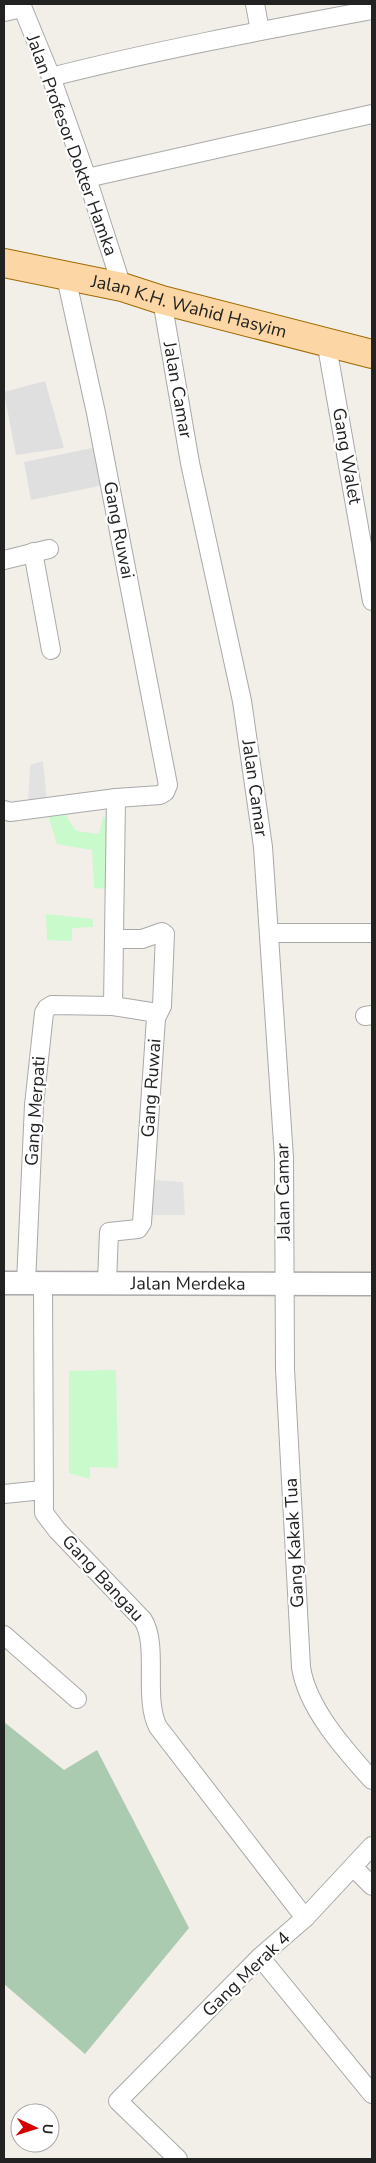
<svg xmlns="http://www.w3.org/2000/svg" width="376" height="2163" viewBox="0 0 376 2163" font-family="'Nunito Sans',sans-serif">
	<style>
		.residential { fill: #e0dfdf }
		.cemetery { fill: #aacbaf }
		.park { fill: #c8facc }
		.parking { fill: #e2e2e2 }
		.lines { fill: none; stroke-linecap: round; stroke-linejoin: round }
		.minor-casing { stroke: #a9a9a9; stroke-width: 20 }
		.tertiary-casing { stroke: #a9a9a9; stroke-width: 25 }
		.primary-casing { stroke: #a06b00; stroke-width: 30 }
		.minor { stroke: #fff; stroke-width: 18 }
		.tertiary { stroke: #fff; stroke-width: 22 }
		.primary { stroke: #fcd6a4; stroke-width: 28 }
		.labels { text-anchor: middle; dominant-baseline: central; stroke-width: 4.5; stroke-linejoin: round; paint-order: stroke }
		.street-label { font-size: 18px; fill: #222; stroke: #fff }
	</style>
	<rect width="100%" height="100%" fill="#f2efe9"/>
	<g class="residential">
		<polygon points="45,381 64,448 16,455 4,392"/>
		<polygon points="97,447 104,485 31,500 24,462"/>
	</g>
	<polygon class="cemetery" points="4,1722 64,1770 97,1750 189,1928 85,2054 4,1984"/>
	<g class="park">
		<polygon points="64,813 76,831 99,834 103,817 109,818 111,889 94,888 92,850 57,844 48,815"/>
		<polygon points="46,914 93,919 93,927 72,928 72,941 47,940"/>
		<polygon points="116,1370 118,1468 90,1467 90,1479 69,1473 69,1371"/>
	</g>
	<g class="parking">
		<polygon points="43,761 47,803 28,805 30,765"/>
		<polygon points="155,1180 183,1182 185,1215 152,1215"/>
	</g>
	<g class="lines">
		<g class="minor-casing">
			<g id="minor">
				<polyline points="21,4 51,77 87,178 122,287"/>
				<polyline points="255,4 260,31"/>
				<polyline points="4,12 22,8"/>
				<path d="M51,77C157,50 265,30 372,10"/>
				<polyline points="87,178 372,114"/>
				<path d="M162,300L190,463L242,701L263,847L284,1158L285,1369L301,1667C307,1708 345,1750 372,1780"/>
				<polyline points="326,341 372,601"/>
				<polyline points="33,552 51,650"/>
				<polyline points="4,560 49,549"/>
				<polyline points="4,810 10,812 116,798 160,795 165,792 168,785 96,413 66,277"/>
				<polyline points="269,933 372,933"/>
				<polyline points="115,939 142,939 162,932 165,934 162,1006 156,1018"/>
				<polyline points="365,1016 372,1015"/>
				<polyline points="107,1282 109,1232 138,1229 142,1223 156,1018 151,1012 113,1006 116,798"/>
				<polyline points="26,1283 34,1105 44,1013 47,1008 52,1005 113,1006"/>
				<path d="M43,1283L44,1513L57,1530L143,1620C159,1645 143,1699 158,1727L305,1918"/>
				<polyline points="4,1494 43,1490"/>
				<polyline points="4,1635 77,1699"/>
				<polyline points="353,1867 372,1886"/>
				<polyline points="260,1957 372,2094"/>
				<polyline points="178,2159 118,2101 260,1957 305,1918 372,1846"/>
			</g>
		</g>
		<g class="tertiary-casing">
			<g id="tertiary">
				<path id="s1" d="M4,1283L372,1284"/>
			</g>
		</g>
		<g class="primary-casing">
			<g id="primary">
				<path id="s2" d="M4,263L122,287L162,300L372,354"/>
			</g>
		</g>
		<use href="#minor" class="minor"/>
		<use href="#tertiary" class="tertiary"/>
		<use href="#primary" class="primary"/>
	</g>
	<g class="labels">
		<g class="street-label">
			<text transform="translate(72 145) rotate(70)">Jalan Profesor Dokter Hamka</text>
			<text stroke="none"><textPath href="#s2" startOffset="190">Jalan K.H. Wahid Hasyim</textPath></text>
			<text transform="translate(178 390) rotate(80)">Jalan Camar</text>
			<text transform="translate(347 456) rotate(80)">Gang Walet</text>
			<text transform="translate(119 530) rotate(79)">Gang Ruwai</text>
			<text transform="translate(255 788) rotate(82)">Jalan Camar</text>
			<text transform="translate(151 1088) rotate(-86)">Gang Ruwai</text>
			<text transform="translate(35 1111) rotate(-86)">Gang Merpati</text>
			<text transform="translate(283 1192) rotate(-91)">Jalan Camar</text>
			<text stroke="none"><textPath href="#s1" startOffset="184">Jalan Merdeka</textPath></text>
			<text transform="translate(294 1543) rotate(-93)">Gang Kakak Tua</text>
			<text transform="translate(103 1578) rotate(47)">Gang Bangau</text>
			<text transform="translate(246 1974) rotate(-44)">Gang Merak 4</text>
		</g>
	</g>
	<rect width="376" height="2163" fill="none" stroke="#222222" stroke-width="10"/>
	<g transform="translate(35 2128) rotate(94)"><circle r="24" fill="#ffffff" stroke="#a7a7a7"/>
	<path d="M0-4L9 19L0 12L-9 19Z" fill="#d40000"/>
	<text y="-8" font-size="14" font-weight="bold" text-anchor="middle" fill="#222222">U</text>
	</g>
</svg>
